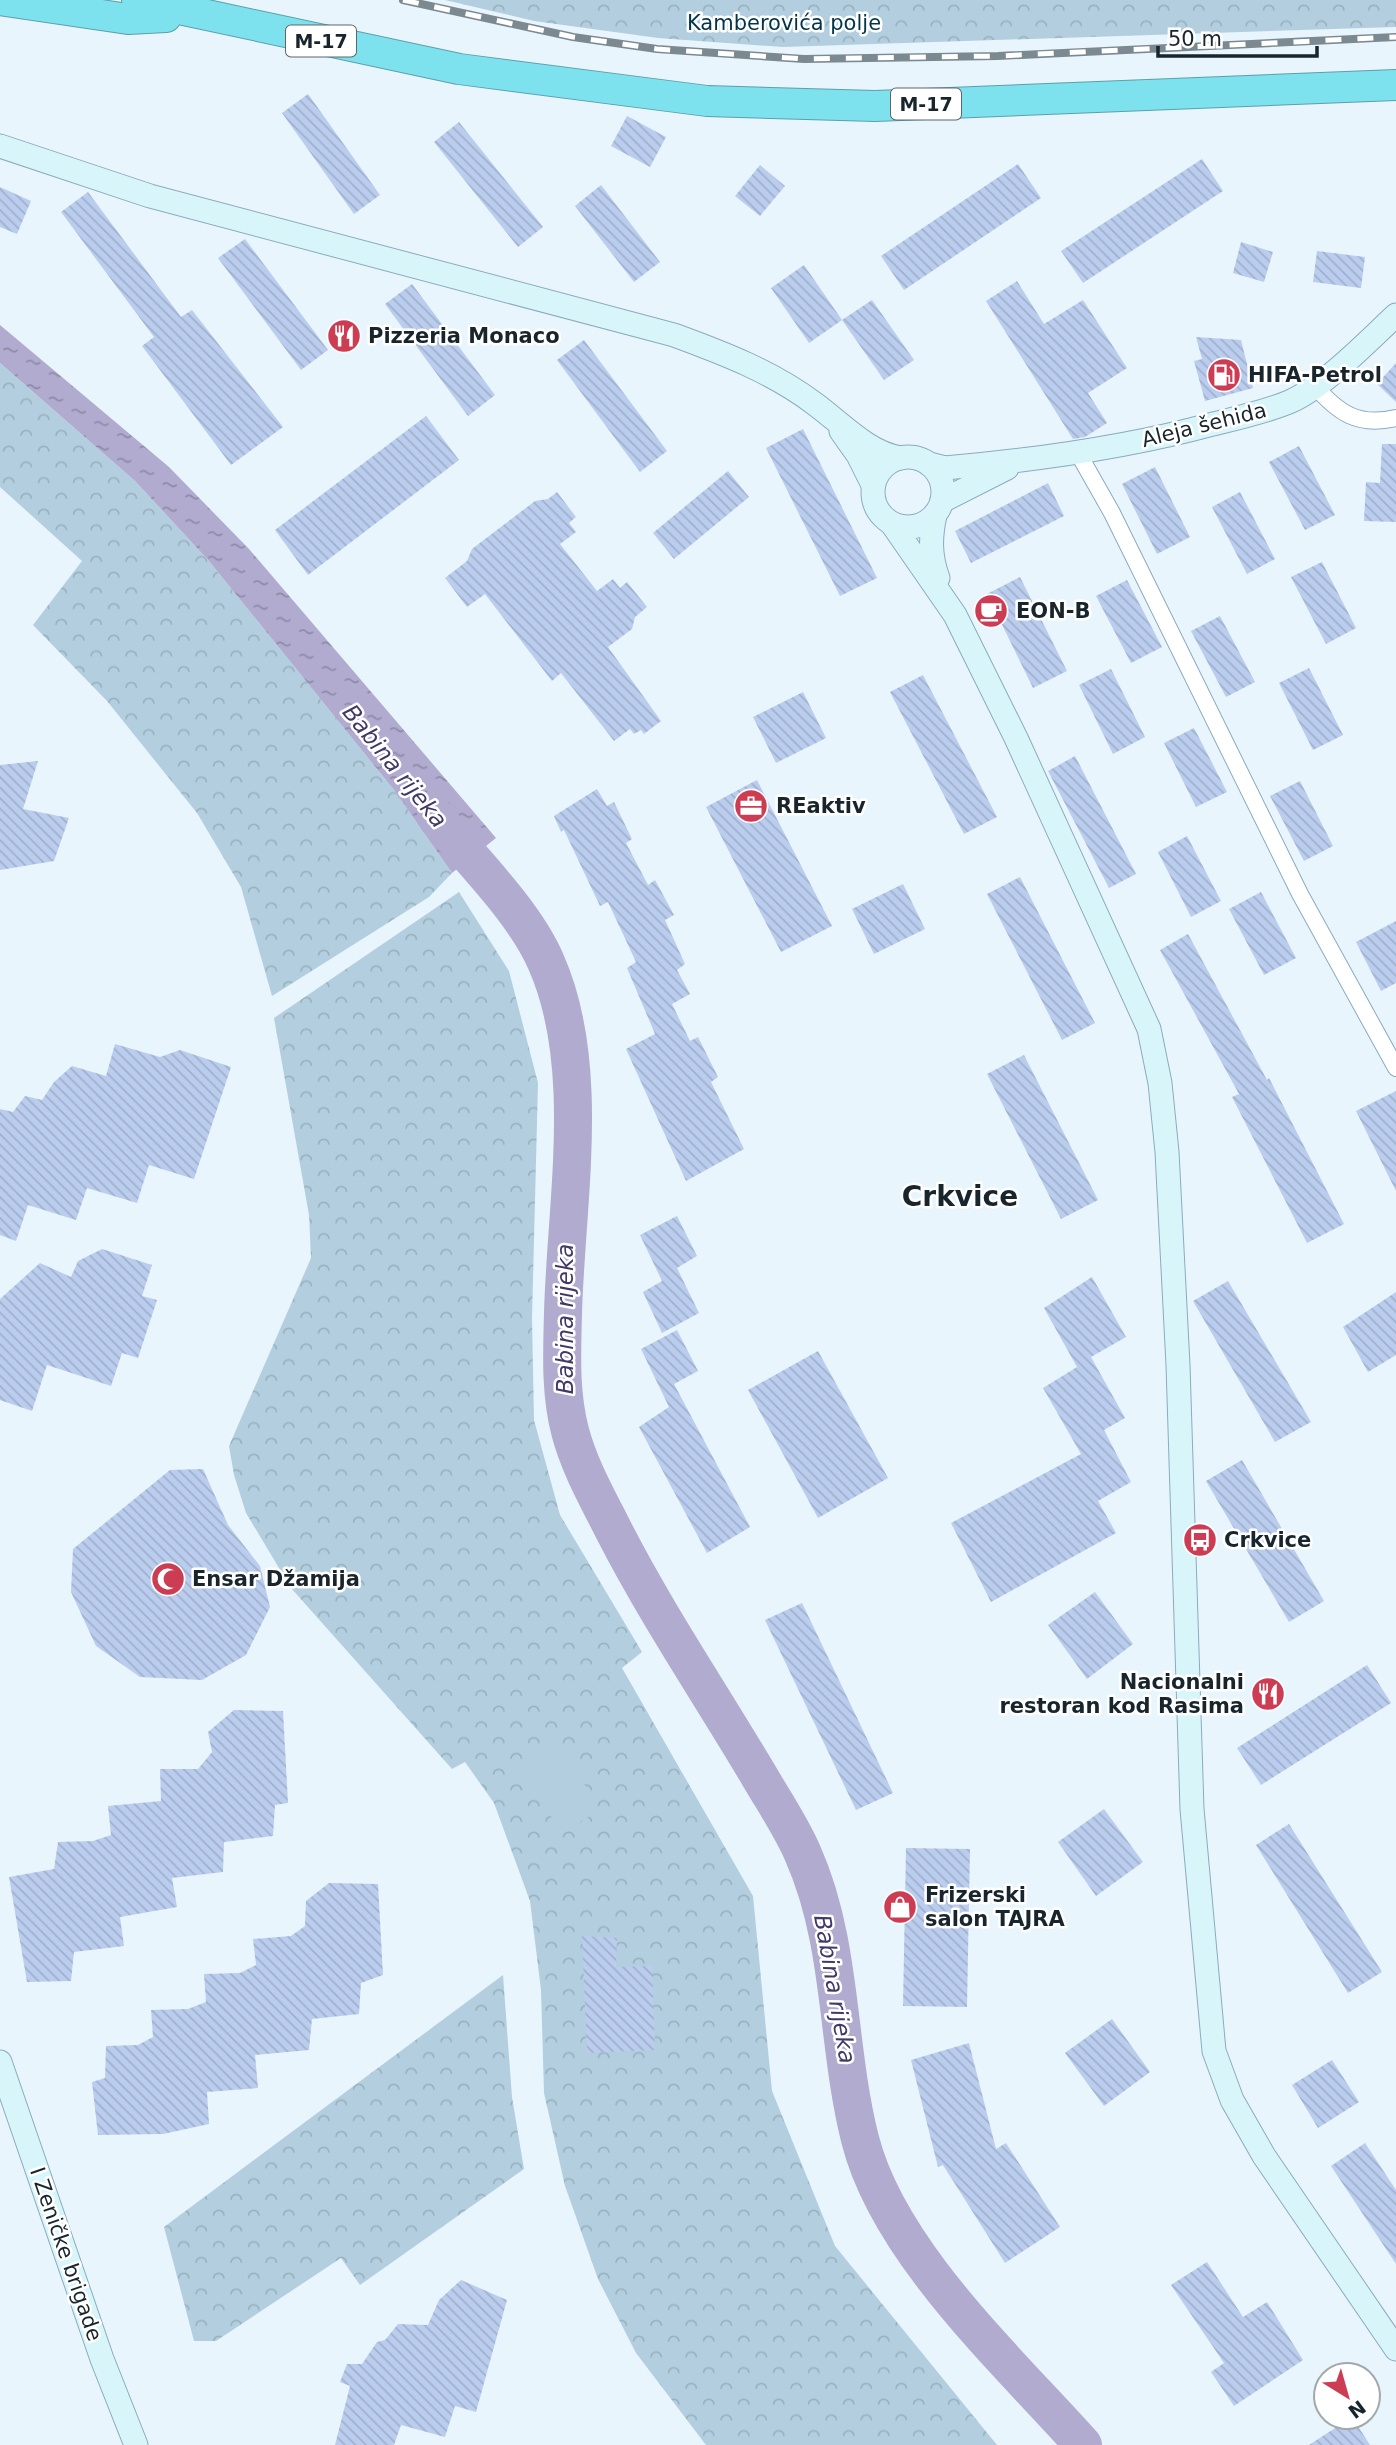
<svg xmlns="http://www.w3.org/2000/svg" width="1396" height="2445" viewBox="0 0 1396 2445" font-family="'DejaVu Sans',sans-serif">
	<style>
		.park { fill: url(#park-crowns) }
		.garden { fill: #b3cfdf }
		.water { fill: url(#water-ripples) }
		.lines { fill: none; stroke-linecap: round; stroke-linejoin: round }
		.river { stroke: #b0abcf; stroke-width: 38 }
		.building { fill: url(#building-back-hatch) }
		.street-casing { stroke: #8babbd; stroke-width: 18 }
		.secondary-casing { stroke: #8babbd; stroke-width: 25 }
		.highway-casing { stroke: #5aa0aa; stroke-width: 32 }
		.street { stroke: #fff; stroke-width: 16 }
		.secondary { stroke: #d8f6fa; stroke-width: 23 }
		.highway { stroke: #7ee2ee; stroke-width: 30 }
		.rail-casing { stroke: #7c8991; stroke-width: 8 }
		.rail { stroke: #fff; stroke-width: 5; stroke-dasharray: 16; stroke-linecap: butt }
		.labels { text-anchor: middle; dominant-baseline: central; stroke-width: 5; stroke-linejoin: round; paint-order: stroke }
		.shield { fill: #fff; stroke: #5d666b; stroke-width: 2 }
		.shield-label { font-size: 19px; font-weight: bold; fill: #18252c }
		.park-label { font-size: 21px; fill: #00354b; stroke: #fff }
		.poi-label { font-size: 21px; font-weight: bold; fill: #18252c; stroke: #fff; text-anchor: start }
		.street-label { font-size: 21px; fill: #18252c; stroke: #fff }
		.water-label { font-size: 23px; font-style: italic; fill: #413868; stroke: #fff }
		.district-label { font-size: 28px; font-weight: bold; fill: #18252c; stroke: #fff }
	</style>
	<defs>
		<pattern id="park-crowns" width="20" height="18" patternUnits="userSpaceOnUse" patternTransform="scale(1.75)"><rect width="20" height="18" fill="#b3cfdf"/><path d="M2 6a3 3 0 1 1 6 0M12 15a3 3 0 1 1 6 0" fill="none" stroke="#99b2c0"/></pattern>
		<pattern id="water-ripples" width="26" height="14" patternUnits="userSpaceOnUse" patternTransform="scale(1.75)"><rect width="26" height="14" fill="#b0abcf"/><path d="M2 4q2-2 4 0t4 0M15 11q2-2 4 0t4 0" fill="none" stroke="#8e8ba8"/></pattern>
		<pattern id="building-back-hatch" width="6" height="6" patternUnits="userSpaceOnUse" patternTransform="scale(1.75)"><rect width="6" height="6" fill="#bbcdee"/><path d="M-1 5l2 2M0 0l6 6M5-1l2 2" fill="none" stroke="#a0b0cc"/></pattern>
	</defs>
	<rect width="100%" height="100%" fill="#e8f5fd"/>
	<g class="park">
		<polygon points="445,0 1396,0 1396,27 783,47 658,38 534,21"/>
		<polygon points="0,363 135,481 209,561 394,790 452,873 429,897 272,996 241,887 197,813 107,701 33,625 82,561 0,487"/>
		<polygon points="459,892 509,971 538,1083 532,1319 534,1420 560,1515 642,1652 622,1668 753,1896 772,2091 835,2246 997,2445 706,2445 636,2353 598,2279 565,2186 544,2093 541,1990 530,1901 494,1803 465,1762 452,1769 291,1588 246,1513 234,1475 229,1446 311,1258 309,1215 274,1018"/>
		<polygon points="503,1975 512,2097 524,2169 360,2285 341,2258 216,2341 194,2341 164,2227"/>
	</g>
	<polygon class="garden" points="559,1738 599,1811 560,1833 520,1760"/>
	<polygon class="water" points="0,325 169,467 249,549 496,838 452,873 394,790 209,561 135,481 0,363"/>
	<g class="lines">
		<path class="river" d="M436,817C471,860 524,911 546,962C592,1066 566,1201 563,1313C562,1354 560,1392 570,1431C579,1466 598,1499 614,1531C657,1615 710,1693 758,1774C773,1800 791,1826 803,1854C843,1944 836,2044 860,2139C888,2251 1007,2360 1083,2445"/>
	</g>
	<g class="building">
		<polygon points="308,94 380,195 354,214 282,113"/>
		<polygon points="627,116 666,137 650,167 611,146"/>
		<polygon points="459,122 543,227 518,247 434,142"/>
		<polygon points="1202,159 1223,191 1083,283 1061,251"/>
		<polygon points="1018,164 1041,198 904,290 881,256"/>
		<polygon points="760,165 785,186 760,216 735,196"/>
		<polygon points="601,185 660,262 634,282 575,206"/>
		<polygon points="0,187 31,201 17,234 0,227"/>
		<polygon points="88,192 181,317 192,310 283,427 231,465 142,346 154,337 61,212"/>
		<polygon points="245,239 328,350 301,370 218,258"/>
		<polygon points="1241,242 1273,252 1264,282 1233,273"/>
		<polygon points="1317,251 1365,257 1361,288 1313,282"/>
		<polygon points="804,265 842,320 809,343 771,288"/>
		<polygon points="1017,281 1044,324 1083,300 1127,368 1088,393 1107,423 1085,437 1073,439 986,301"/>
		<polygon points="412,284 495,395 468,416 385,304"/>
		<polygon points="872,300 914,360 884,380 842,320"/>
		<polygon points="1196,337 1241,340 1253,388 1205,401 1194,361 1202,359"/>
		<polygon points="584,340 667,451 640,472 557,360"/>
		<polygon points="1396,363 1396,402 1377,384"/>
		<polygon points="426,416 459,460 308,575 275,530"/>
		<polygon points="803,429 877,578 840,596 766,448"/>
		<polygon points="1382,444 1396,444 1396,522 1364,521 1366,482 1380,483"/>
		<polygon points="1299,446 1335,515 1305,530 1269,462"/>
		<polygon points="1155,467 1190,537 1157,554 1122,484"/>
		<polygon points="728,471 749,497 674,559 653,533"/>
		<polygon points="1048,483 1064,516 971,563 955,531"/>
		<polygon points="557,492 576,517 569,523 576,532 560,544 597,591 613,579 620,588 627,582 647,607 635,617 632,629 608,647 661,721 644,734 641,730 634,734 630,729 614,741 561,673 552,681 485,594 467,607 445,578 467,561 472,549 535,501 548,499"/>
		<polygon points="1240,492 1275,559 1247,574 1212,507"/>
		<polygon points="1322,562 1356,628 1326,644 1291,577"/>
		<polygon points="1020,577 1067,671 1033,688 987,594"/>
		<polygon points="1127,580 1162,647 1131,663 1096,596"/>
		<polygon points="1220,616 1255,682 1226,697 1191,631"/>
		<polygon points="1309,668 1343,735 1313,750 1279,683"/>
		<polygon points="1111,669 1145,737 1113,754 1079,685"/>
		<polygon points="923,675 997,817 964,834 890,692"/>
		<polygon points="803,692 826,738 776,763 753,717"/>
		<polygon points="1194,728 1227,792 1196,807 1164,743"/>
		<polygon points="1075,756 1136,874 1109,888 1048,771"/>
		<polygon points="38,761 23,809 69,818 54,861 0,870 0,765"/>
		<polygon points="757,780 832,926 781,952 706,807"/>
		<polygon points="1300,781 1333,846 1304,861 1270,796"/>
		<polygon points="597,789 607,806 614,802 632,839 626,843 648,885 655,880 674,915 665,920 685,964 677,970 690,994 672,1004 690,1041 698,1037 718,1077 711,1082 744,1149 686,1181 626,1049 655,1034 627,968 636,962 608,902 600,906 564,830 561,832 554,816"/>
		<polygon points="1187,836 1221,901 1191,917 1158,852"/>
		<polygon points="1020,877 1095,1023 1062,1040 987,894"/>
		<polygon points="903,884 925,929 874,954 852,909"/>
		<polygon points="1261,892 1296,958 1264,975 1229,909"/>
		<polygon points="1396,921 1396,983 1381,991 1356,942"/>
		<polygon points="1188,934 1267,1080 1269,1078 1344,1224 1307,1243 1232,1097 1239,1094 1160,950"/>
		<polygon points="115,1044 160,1057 180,1050 231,1067 194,1179 149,1165 137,1203 87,1188 76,1220 28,1205 16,1241 0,1235 0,1109 13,1112 25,1096 42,1100 54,1082 72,1066 106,1076"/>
		<polygon points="1024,1055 1098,1200 1061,1219 987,1074"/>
		<polygon points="1396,1091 1396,1191 1356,1111"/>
		<polygon points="677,1216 697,1256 677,1268 699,1313 662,1333 643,1292 662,1281 640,1235"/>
		<polygon points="102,1249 152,1265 142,1296 157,1300 138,1358 122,1353 111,1386 47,1365 32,1411 0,1400 0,1299 40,1263 71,1277 78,1261"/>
		<polygon points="1092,1277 1126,1337 1091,1357 1125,1418 1104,1430 1131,1482 1098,1501 1116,1533 991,1602 951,1523 1081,1454 1043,1388 1077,1367 1044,1308"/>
		<polygon points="1228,1281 1311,1422 1275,1442 1193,1301"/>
		<polygon points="1396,1292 1396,1355 1368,1372 1343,1327"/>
		<polygon points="677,1330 698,1371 674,1384 750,1527 707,1553 639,1427 669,1407 641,1349"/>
		<polygon points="818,1351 888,1478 818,1518 748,1390"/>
		<polygon points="1242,1460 1324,1601 1289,1622 1206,1481"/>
		<polygon points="203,1469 228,1525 260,1566 270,1607 246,1655 202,1680 140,1677 96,1646 71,1592 73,1549 170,1470"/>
		<polygon points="1095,1592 1133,1644 1087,1679 1048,1625"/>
		<polygon points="802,1603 893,1793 856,1810 765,1620"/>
		<polygon points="1367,1665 1391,1703 1261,1785 1237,1748"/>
		<polygon points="234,1710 283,1711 288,1803 275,1805 273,1836 224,1842 223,1872 172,1878 177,1907 120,1917 124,1946 74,1952 71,1981 27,1982 9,1877 54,1869 58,1842 93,1841 111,1835 108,1806 161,1801 160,1769 198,1769 212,1752 208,1732"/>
		<polygon points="1104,1809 1143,1862 1096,1896 1058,1842"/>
		<polygon points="1289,1824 1382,1972 1348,1993 1256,1845"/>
		<polygon points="906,1848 970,1849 967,2007 903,2006"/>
		<polygon points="329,1883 378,1884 383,1975 361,1983 359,2014 312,2019 309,2050 255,2055 258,2088 207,2092 209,2124 163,2134 98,2135 92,2082 105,2078 106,2046 138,2045 153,2037 151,2010 188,2009 206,2002 204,1974 240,1973 256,1965 253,1939 291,1936 305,1926 306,1901"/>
		<polygon points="582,1936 617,1938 616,1967 652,1966 655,2050 587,2053"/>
		<polygon points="1112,2019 1150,2072 1104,2106 1065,2053"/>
		<polygon points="969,2043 996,2149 1006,2143 1060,2227 1005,2263 943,2165 938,2167 911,2060"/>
		<polygon points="1332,2060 1359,2102 1318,2128 1292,2085"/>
		<polygon points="1365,2143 1396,2190 1396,2264 1331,2166"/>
		<polygon points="1207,2262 1243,2317 1267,2302 1303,2360 1234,2406 1211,2372 1224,2363 1171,2285"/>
		<polygon points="461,2280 507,2300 476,2412 455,2406 445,2437 401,2425 394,2445 335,2445 350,2386 340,2382 347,2364 362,2364 377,2342 385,2340 398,2324 428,2325 439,2300"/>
		<polygon points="1352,2417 1370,2445 1309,2445"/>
	</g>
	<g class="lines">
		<g class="street-casing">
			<g id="street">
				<path d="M1314,385C1338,413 1358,427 1396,418"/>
				<polyline points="1078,453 1112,513 1300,894 1396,1068"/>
			</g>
		</g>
		<g class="secondary-casing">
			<g id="secondary">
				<path d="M0,146L150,196L674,335C723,353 773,372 815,404C841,423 868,453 901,458"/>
				<polyline points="841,431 858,455 873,485"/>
				<circle cx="908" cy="492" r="35"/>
				<path d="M929,464L945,468C1036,460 1125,448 1213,424C1238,418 1265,412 1289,402C1324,387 1368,341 1396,315"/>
				<polyline points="942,501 1007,468"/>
				<path d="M935,515C930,538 930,556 938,578"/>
				<polyline points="892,524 955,615 1016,738 1149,1029 1160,1083 1167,1152 1178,1365 1192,1809 1214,2051 1232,2100 1264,2156 1396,2349"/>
				<polyline points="0,2062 102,2359 136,2445"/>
			</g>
		</g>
		<g class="highway-casing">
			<g id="highway">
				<polyline points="0,0 128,19 166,17"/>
				<polyline points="137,0 459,69 707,101 875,106 1396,85"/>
			</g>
		</g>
		<use href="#street" class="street"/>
		<use href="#secondary" class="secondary"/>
		<use href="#highway" class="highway"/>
		<g class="rail-casing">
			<polyline id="rail" points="403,0 573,37 657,49 804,59 998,56 1396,37"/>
		</g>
		<use href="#rail" class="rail"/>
	</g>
	<defs>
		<g id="restaurant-disc" transform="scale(1.75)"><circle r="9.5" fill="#cc3c52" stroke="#fff"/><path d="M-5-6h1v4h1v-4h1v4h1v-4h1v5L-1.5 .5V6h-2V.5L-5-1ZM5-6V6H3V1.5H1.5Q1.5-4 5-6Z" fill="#fff"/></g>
		<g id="fuel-disc" transform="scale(1.75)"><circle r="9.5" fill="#cc3c52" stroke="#fff"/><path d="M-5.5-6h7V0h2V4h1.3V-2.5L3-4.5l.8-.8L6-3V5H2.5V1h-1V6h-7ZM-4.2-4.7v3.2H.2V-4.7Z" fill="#fff"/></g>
		<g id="cafe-disc" transform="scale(1.75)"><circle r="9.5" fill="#cc3c52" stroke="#fff"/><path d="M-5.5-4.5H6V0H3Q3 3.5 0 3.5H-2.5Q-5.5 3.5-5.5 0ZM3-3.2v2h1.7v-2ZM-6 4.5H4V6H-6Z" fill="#fff"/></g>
		<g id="office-disc" transform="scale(1.75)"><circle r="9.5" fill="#cc3c52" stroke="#fff"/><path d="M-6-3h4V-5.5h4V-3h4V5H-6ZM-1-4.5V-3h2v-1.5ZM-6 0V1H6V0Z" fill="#fff"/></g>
		<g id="bus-disc" transform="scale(1.75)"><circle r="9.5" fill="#cc3c52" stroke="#fff"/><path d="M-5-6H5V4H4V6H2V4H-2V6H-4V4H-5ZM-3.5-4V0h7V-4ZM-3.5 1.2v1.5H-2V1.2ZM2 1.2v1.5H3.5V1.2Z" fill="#fff"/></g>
		<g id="mosque-disc" transform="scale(1.75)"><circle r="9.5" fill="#cc3c52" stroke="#fff"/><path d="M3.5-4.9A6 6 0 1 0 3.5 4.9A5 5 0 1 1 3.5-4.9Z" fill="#fff"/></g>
		<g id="shop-disc" transform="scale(1.75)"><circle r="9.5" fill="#cc3c52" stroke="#fff"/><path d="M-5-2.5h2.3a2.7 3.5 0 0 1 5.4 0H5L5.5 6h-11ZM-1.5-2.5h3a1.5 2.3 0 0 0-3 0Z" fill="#fff"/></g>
	</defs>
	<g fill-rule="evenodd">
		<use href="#restaurant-disc" x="344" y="336"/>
		<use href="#fuel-disc" x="1224" y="375"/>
		<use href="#cafe-disc" x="991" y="611"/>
		<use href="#office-disc" x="751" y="806"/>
		<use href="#bus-disc" x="1200" y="1540"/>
		<use href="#mosque-disc" x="168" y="1579"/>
		<use href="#restaurant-disc" x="1268" y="1694"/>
		<use href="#shop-disc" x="900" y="1907"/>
	</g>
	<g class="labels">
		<g class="shield">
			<rect x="286" y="25.5" width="70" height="31" rx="5"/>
			<rect x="891" y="88.5" width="70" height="31" rx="5"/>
		</g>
		<g class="shield-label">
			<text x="321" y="41">M-17</text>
			<text x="926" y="104">M-17</text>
		</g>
		<g class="park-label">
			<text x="784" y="23">Kamberovića polje</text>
		</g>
		<g class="poi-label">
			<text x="368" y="336">Pizzeria Monaco</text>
			<text x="1248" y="375">HIFA-Petrol</text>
			<text x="1016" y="611">EON-B</text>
			<text x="776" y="806">REaktiv</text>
			<text x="1224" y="1540">Crkvice</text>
			<text x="192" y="1579">Ensar Džamija</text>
			<text x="1244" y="1682" text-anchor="end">Nacionalni<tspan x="1244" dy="24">restoran kod Rasima</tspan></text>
			<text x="925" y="1895">Frizerski<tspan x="925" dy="24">salon TAJRA</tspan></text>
		</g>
		<g class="street-label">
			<text transform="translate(1204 425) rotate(-14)">Aleja šehida</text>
			<text transform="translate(66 2254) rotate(71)">I Zeničke brigade</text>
		</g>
		<g class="water-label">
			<text transform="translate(395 766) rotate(51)">Babina rijeka</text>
			<text transform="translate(565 1319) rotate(-90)">Babina rijeka</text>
			<text transform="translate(835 1989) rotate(80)">Babina rijeka</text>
		</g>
		<g class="district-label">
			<text x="960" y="1196">Crkvice</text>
		</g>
	</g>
	<g transform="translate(1347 2396) rotate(143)"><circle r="33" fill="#ffffff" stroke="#a3a8ab" stroke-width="2"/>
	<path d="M0-5L12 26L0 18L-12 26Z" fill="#cc3c52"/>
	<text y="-10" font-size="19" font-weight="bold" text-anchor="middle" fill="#18252c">N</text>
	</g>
	<path d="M1158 46v10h159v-10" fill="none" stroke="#18252c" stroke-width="3.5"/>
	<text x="1168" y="46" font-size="21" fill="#18252c" stroke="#ffffff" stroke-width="5" paint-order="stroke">50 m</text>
</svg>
